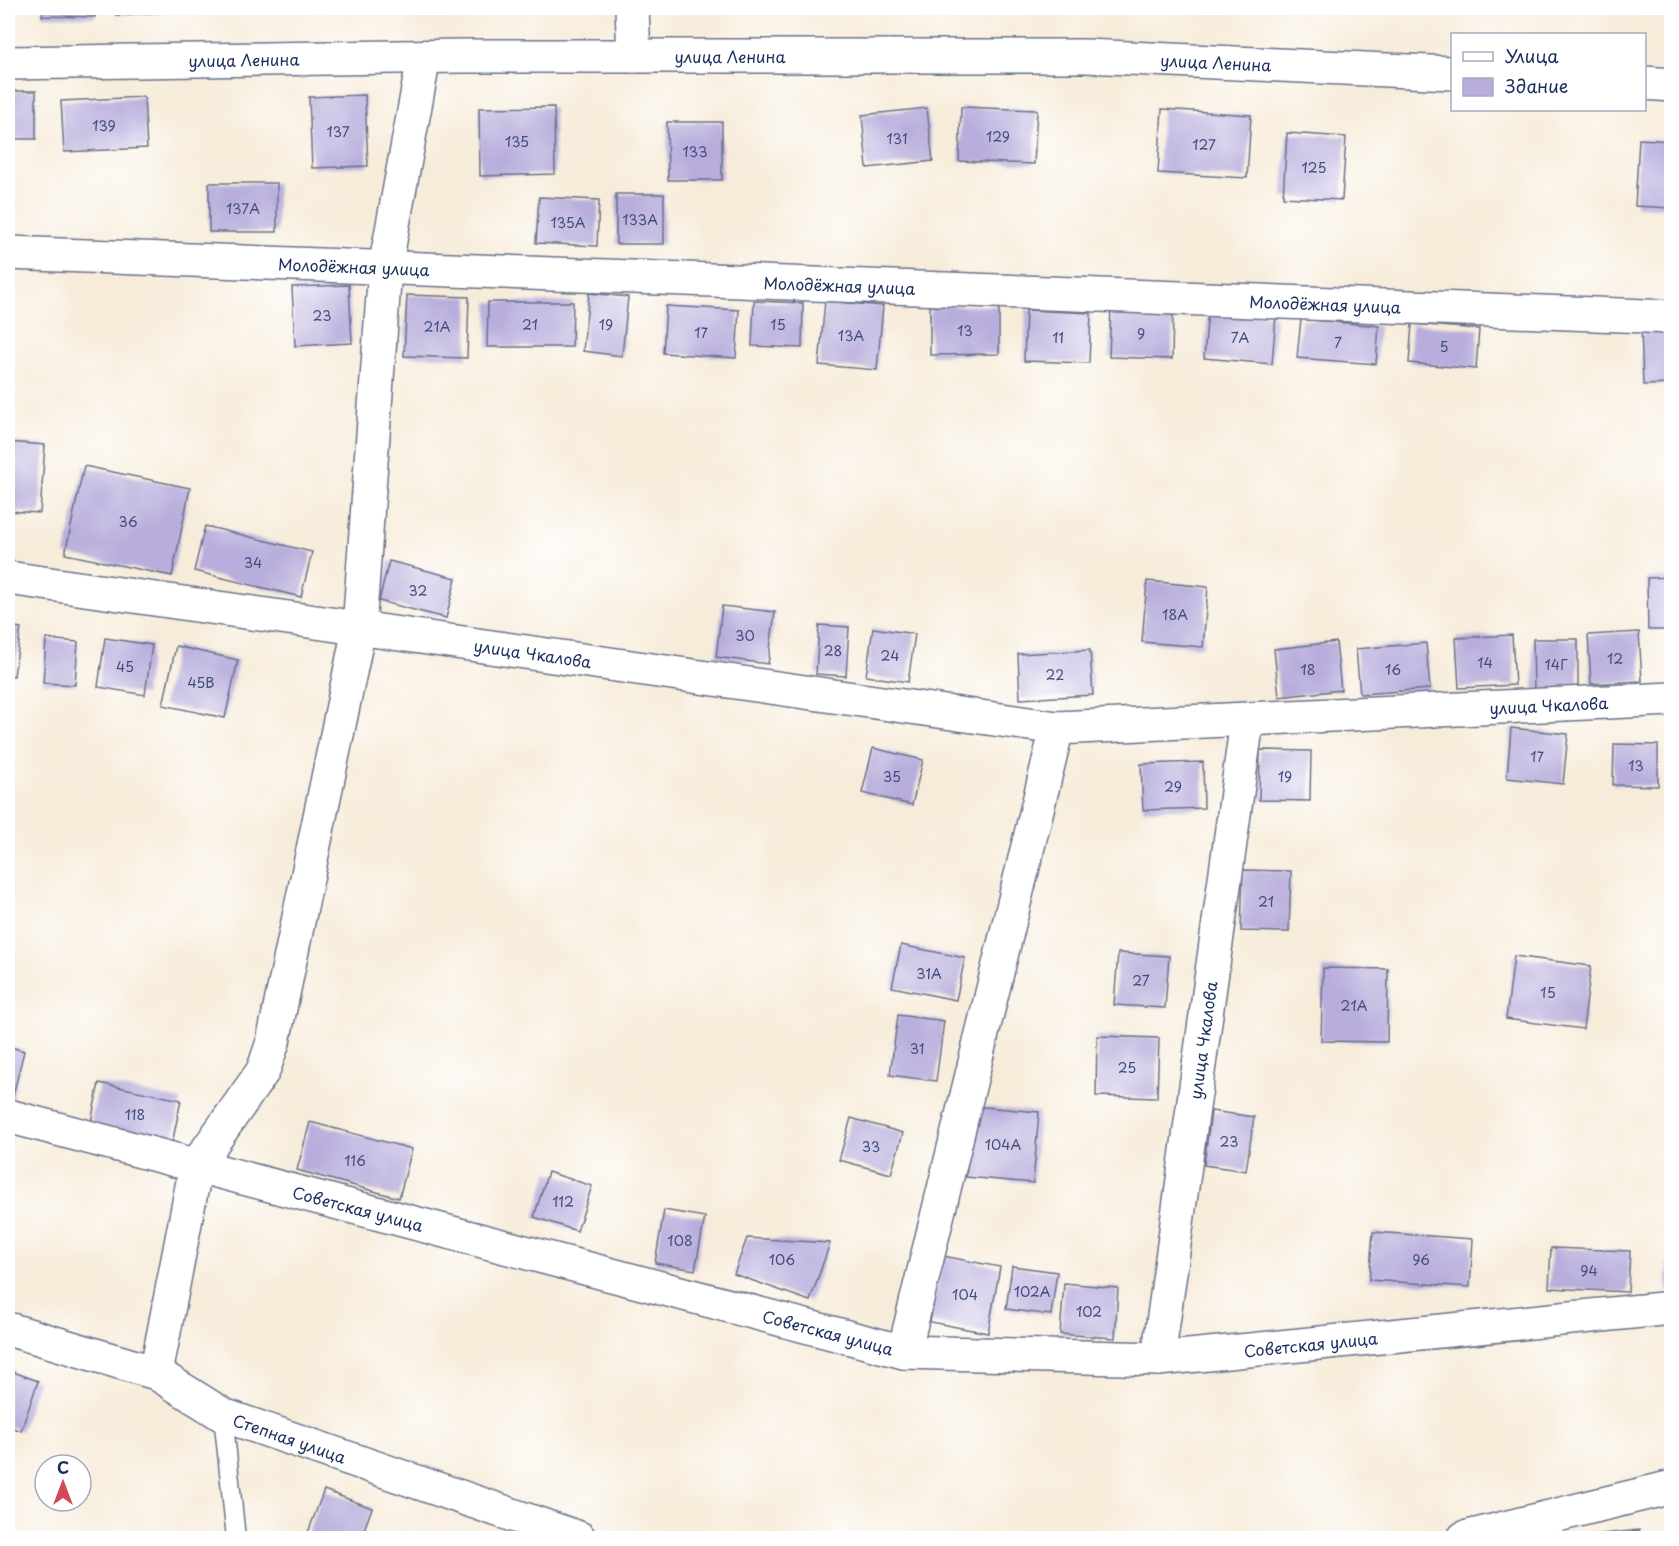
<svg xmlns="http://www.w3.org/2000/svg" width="1679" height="1546" viewBox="0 0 1679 1546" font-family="'Playpen Sans',sans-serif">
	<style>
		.building { fill: #b8addc }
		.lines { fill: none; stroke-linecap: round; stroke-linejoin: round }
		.service-casing { stroke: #687189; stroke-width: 21 }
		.minor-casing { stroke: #687189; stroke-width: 36 }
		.secondary-casing { stroke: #687189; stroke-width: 36 }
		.service { stroke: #fff; stroke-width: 18 }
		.minor { stroke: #fff; stroke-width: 33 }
		.secondary { stroke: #fff; stroke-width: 33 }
		.labels { text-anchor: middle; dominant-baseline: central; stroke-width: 5; stroke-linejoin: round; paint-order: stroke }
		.number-label { font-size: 14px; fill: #424e7e }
		.street-label { font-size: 16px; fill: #1b2f5e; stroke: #fff }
	</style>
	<rect width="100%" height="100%" fill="#fff"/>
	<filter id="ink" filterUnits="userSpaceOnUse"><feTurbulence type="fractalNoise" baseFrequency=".0167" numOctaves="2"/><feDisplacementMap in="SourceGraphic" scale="12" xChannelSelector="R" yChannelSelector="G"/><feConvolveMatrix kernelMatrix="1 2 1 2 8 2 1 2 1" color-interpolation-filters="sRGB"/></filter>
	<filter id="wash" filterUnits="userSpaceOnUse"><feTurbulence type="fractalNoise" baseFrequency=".008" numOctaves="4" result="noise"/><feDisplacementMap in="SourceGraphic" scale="24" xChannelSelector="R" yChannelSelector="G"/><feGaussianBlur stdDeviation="1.35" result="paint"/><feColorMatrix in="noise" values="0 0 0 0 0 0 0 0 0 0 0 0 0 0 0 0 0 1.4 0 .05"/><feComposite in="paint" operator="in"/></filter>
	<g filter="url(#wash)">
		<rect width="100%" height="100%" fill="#f7ecda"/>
		<g id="blocks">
			<g class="building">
				<polygon points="43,8 95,8 95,17 42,16"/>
				<polygon points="116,8 164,8 164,12 116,15"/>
				<rect x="8" y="91" width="28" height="48"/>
				<polygon points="365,95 368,166 312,168 309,97"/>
				<polygon points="144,97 147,148 64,152 61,101"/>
				<polygon points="554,107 555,174 480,176 479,108"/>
				<polygon points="961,107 1037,110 1034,164 959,161"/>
				<polygon points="927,108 933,161 867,168 862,115"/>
				<polygon points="1162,109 1251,115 1247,178 1158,173"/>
				<polygon points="667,122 722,122 722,180 668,180"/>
				<polygon points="1287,133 1346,137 1342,200 1283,197"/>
				<polygon points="1639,139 1672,141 1672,208 1635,206"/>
				<rect x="209" y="183" width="68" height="49"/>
				<polygon points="8,191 12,191 13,221 8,221"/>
				<rect x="616" y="194" width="48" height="50"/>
				<polygon points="539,197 599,200 597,246 536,243"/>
				<polygon points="349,285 352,343 295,346 292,287"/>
				<polygon points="589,293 628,297 622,356 583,351"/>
				<polygon points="407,295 469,297 467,358 404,356"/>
				<polygon points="754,301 803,303 802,348 752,346"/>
				<polygon points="825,301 883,306 877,370 819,365"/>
				<polygon points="488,302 573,302 572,347 487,347"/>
				<polygon points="666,306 739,310 736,358 663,353"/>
				<polygon points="930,306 999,306 999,354 930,355"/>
				<polygon points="1111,307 1173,309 1172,359 1109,357"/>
				<polygon points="1026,310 1091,313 1089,363 1024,361"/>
				<polygon points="1208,310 1276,316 1272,364 1204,358"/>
				<polygon points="1301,319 1379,326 1376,364 1297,358"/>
				<polygon points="1412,324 1479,329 1476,369 1409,363"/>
				<polygon points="1672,325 1672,384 1643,385 1641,326"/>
				<polygon points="8,442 45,445 40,513 8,511"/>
				<polygon points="84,466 190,488 172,576 65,554"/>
				<polygon points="205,526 312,552 301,597 194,571"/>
				<polygon points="389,561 456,578 446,618 379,601"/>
				<polygon points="1672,577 1672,630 1648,630 1647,578"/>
				<polygon points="1147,581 1208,587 1203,647 1142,642"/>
				<polygon points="722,606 775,612 768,664 716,657"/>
				<polygon points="819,625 849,627 846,676 816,674"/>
				<polygon points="8,626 21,628 14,676 8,675"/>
				<polygon points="873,628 915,634 908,682 866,676"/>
				<polygon points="1639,632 1642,681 1591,684 1588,635"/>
				<polygon points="1512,635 1515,685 1459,688 1456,638"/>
				<polygon points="105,638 152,645 145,695 98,687"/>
				<polygon points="46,639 78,642 75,685 43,683"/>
				<polygon points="1533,639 1578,639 1578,690 1534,690"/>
				<polygon points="1336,642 1341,690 1279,697 1274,649"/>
				<polygon points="1426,643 1430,689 1360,694 1356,649"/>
				<polygon points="176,646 238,660 225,718 163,705"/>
				<polygon points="1090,650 1093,695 1020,699 1018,654"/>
				<polygon points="1511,728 1568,734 1563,784 1507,778"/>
				<polygon points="1614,744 1658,745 1658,786 1613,785"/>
				<polygon points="873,748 923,760 912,805 862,793"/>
				<polygon points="1260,750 1311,751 1310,801 1259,800"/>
				<polygon points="1203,762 1204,808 1143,810 1141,764"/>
				<polygon points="1243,870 1291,871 1289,932 1241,931"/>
				<polygon points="901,945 965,958 956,1000 892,987"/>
				<polygon points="1118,953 1169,956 1165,1008 1114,1005"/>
				<polygon points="1514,956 1591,966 1583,1029 1506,1019"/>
				<polygon points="1323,968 1388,969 1387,1042 1321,1041"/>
				<polygon points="898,1015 944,1021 936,1081 890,1075"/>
				<polygon points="1097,1036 1159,1038 1157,1098 1096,1096"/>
				<polygon points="8,1046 24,1051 12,1100 8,1098"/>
				<polygon points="99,1083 181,1100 172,1144 90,1127"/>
				<polygon points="973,1106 1039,1112 1033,1183 966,1177"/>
				<polygon points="1211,1111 1254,1117 1246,1171 1204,1165"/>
				<polygon points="851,1118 903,1133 891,1174 839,1160"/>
				<polygon points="310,1122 412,1149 399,1198 297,1170"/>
				<polygon points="548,1172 592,1186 577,1231 534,1217"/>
				<polygon points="664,1210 705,1217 695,1270 655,1263"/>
				<polygon points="1373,1232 1473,1239 1470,1287 1369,1280"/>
				<polygon points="747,1238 830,1243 810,1301 734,1274"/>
				<polygon points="1551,1248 1630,1251 1628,1292 1549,1288"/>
				<polygon points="943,1256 1000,1267 988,1333 930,1322"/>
				<rect x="1667" y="1261" width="5" height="30"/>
				<polygon points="1012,1266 1057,1272 1051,1315 1006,1309"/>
				<polygon points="1064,1283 1118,1288 1115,1338 1060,1334"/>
				<polygon points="8,1370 38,1381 21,1431 8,1426"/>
				<polygon points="324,1490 372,1508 361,1538 306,1538"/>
				<polygon points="1639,1530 1640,1538 1574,1538 1574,1537"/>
			</g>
		</g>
	</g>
	<g filter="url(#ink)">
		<use href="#blocks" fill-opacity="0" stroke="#687189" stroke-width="1.5"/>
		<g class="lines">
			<g class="service-casing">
				<polyline id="service" points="223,1415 236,1538"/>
			</g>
			<g class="minor-casing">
				<g id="minor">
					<polyline points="632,8 634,56"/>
					<path id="s1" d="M8,253L1672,317"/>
					<path id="s2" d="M8,578L1057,728L1672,699"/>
					<path id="s3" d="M8,1116L904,1352L1158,1359L1672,1308"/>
					<path id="s4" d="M8,1329L156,1373L223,1415L579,1538"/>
					<polyline points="904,1352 1057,728"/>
					<path id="s5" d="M1158,1359L1247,721"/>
					<polyline points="156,1373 196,1166 263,1071 273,1042 359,629 385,268 424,57"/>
					<polyline points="1464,1538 1672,1487"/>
				</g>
			</g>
			<g class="secondary-casing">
				<g id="secondary">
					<path id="s6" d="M8,63L463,56H1086L1452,73"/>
					<polyline points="1644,83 1672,85"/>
				</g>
			</g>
			<use href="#service" class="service"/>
			<use href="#minor" class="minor"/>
			<use href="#secondary" class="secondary"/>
		</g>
	</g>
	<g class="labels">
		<g class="number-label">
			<text x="104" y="125">139</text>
			<text x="338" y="131">137</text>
			<text x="998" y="136">129</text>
			<text x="897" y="138">131</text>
			<text x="517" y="141">135</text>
			<text x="1204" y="144">127</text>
			<text x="695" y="151">133</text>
			<text x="1314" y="167">125</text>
			<text x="243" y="208">137А</text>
			<text x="640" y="219">133А</text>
			<text x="568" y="222">135А</text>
			<text x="322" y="315">23</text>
			<text x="530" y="324">21</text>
			<text x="606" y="324">19</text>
			<text x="778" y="324">15</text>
			<text x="437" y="326">21А</text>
			<text x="965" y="330">13</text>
			<text x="701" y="332">17</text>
			<text x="1141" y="333">9</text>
			<text x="851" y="335">13А</text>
			<text x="1058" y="337">11</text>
			<text x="1240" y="337">7А</text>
			<text x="1338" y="342">7</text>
			<text x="1444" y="346">5</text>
			<text x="128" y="521">36</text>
			<text x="253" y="562">34</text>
			<text x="418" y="590">32</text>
			<text x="1175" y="614">18А</text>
			<text x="745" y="635">30</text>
			<text x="833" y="650">28</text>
			<text x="890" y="655">24</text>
			<text x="1615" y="658">12</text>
			<text x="1485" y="662">14</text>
			<text x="1556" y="664">14Г</text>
			<text x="125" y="666">45</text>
			<text x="1308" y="669">18</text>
			<text x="1393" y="669">16</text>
			<text x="1055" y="674">22</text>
			<text x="201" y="682">45В</text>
			<text x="1537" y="756">17</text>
			<text x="1636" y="765">13</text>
			<text x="892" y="776">35</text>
			<text x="1285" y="776">19</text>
			<text x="1173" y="786">29</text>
			<text x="1266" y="901">21</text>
			<text x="929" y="973">31А</text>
			<text x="1141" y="980">27</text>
			<text x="1548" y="992">15</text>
			<text x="1354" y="1005">21А</text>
			<text x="917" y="1048">31</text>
			<text x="1127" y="1067">25</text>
			<text x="135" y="1114">118</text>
			<text x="1229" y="1141">23</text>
			<text x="1003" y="1144">104А</text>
			<text x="871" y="1146">33</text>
			<text x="355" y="1160">116</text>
			<text x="563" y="1201">112</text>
			<text x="680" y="1240">108</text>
			<text x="782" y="1259">106</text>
			<text x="1421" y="1259">96</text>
			<text x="1589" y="1270">94</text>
			<text x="1032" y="1291">102А</text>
			<text x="965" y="1294">104</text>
			<text x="1089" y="1311">102</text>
		</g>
		<g class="street-label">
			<text stroke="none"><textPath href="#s6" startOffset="722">улица Ленина</textPath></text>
			<text stroke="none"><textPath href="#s6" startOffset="236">улица Ленина</textPath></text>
			<text stroke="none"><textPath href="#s6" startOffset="1208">улица Ленина</textPath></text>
			<text stroke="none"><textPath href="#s1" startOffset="346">Молодёжная улица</textPath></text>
			<text stroke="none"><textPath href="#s1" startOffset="832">Молодёжная улица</textPath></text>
			<text stroke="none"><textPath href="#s1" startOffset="1318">Молодёжная улица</textPath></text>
			<text stroke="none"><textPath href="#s2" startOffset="530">улица Чкалова</textPath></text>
			<text stroke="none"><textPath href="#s2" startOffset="1552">улица Чкалова</textPath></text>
			<text stroke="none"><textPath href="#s5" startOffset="322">улица Чкалова</textPath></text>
			<text stroke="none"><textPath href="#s3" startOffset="362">Советская улица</textPath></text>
			<text stroke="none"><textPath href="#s3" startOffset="848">Советская улица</textPath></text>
			<text stroke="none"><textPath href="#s3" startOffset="1334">Советская улица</textPath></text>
			<text stroke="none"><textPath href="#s4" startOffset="304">Степная улица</textPath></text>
		</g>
	</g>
	<rect width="1679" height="1546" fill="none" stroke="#fff" stroke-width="30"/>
	<rect x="1451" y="33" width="195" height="78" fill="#ffffff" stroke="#a4acbf" stroke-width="1.5"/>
	<rect x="1463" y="52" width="30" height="9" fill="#ffffff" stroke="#a4acbf" stroke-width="1.5"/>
	<text x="1505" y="63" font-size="18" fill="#1b2f5e">Улица</text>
	<rect x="1463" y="78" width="30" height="18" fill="#b8addc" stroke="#a4acbf" stroke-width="1.5"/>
	<text x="1505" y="93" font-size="18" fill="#1b2f5e">Здание</text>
	<g transform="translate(63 1483)"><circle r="28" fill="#ffffff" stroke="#a4acbf" stroke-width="1.5"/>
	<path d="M0-4.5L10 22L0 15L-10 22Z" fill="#d1495b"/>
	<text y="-9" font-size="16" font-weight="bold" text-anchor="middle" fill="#1b2f5e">С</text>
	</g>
</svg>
